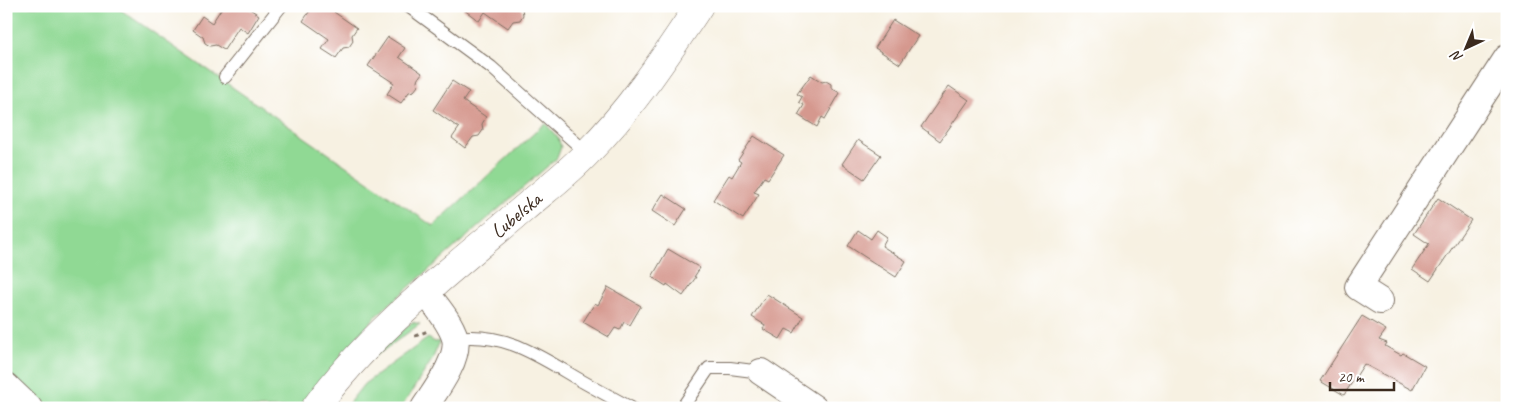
<svg xmlns="http://www.w3.org/2000/svg" width="1513" height="414" viewBox="0 0 1513 414" font-family="Caveat,sans-serif">
	<style>
		.green { fill: #90d994; stroke: #668259 }
		.building { fill: #d5988e }
		.lines { fill: none; stroke-linecap: round; stroke-linejoin: round }
		.service-casing { stroke: #7d7063; stroke-width: 14 }
		.minor-casing { stroke: #7d7063; stroke-width: 28 }
		.tertiary-casing { stroke: #7d7063; stroke-width: 29 }
		.path { stroke: #7d7063; stroke-width: 3; stroke-dasharray: 4 4; stroke-linecap: butt }
		.service { stroke: #fff; stroke-width: 12 }
		.minor { stroke: #fff; stroke-width: 26 }
		.tertiary { stroke: #fff; stroke-width: 28 }
		.labels { text-anchor: middle; dominant-baseline: central; stroke-width: 4; stroke-linejoin: round; paint-order: stroke }
		.street-label { font-size: 21px; fill: #3b2a1e; stroke: #fff }
	</style>
	<rect width="100%" height="100%" fill="#fff"/>
	<filter id="ink" filterUnits="userSpaceOnUse"><feTurbulence type="fractalNoise" baseFrequency=".02" numOctaves="2"/><feDisplacementMap in="SourceGraphic" scale="10" xChannelSelector="R" yChannelSelector="G"/><feConvolveMatrix kernelMatrix="1 2 1 2 8 2 1 2 1" color-interpolation-filters="sRGB"/></filter>
	<filter id="wash" filterUnits="userSpaceOnUse"><feTurbulence type="fractalNoise" baseFrequency=".0096" numOctaves="4" result="noise"/><feDisplacementMap in="SourceGraphic" scale="20" xChannelSelector="R" yChannelSelector="G"/><feGaussianBlur stdDeviation="1.12" result="paint"/><feColorMatrix in="noise" values="0 0 0 0 0 0 0 0 0 0 0 0 0 0 0 0 0 1.4 0 .05"/><feComposite in="paint" operator="in"/></filter>
	<g filter="url(#wash)">
		<rect width="100%" height="100%" fill="#f7f1e2"/>
		<g class="green">
			<polygon points="6,6 115,6 433,226 545,123 558,138 561,147 557,158 376,316 298,408 46,408 6,371"/>
			<polygon points="412,322 420,324 366,363"/>
			<polygon points="428,338 435,342 440,341 432,360 401,408 345,408 364,384"/>
		</g>
		<g id="blocks">
			<g class="building">
				<polygon points="223,6 245,6 259,15 248,33 239,27 224,50 216,45 210,46 205,43 203,37 193,30 202,16 212,23"/>
				<polygon points="313,6 338,6 334,12 357,28 352,35 353,41 349,47 343,48 336,58 322,49 329,39 303,21"/>
				<polygon points="465,6 524,6 522,8 523,15 520,20 513,21 508,28 485,12 479,21 463,9"/>
				<polygon points="893,20 918,36 900,64 875,48"/>
				<polygon points="388,37 405,48 399,57 422,73 417,80 418,86 414,91 409,92 401,103 387,94 394,83 368,66"/>
				<polygon points="811,75 822,82 826,81 831,84 831,88 840,93 825,119 822,117 817,127 798,115 804,105 799,102 802,97 797,94"/>
				<polygon points="452,81 469,92 463,101 486,117 482,124 483,130 479,136 473,137 465,148 452,138 459,128 433,110"/>
				<polygon points="949,86 969,100 940,141 921,127"/>
				<polygon points="754,136 784,155 768,179 764,177 754,192 759,194 743,219 713,200 729,175 732,177 741,162 738,160"/>
				<polygon points="858,140 881,155 864,179 842,164"/>
				<polygon points="663,194 686,209 675,226 652,211"/>
				<polygon points="1438,198 1471,220 1430,281 1412,269 1429,244 1414,234"/>
				<polygon points="858,230 871,239 877,230 887,237 882,246 906,261 896,277 848,246"/>
				<polygon points="668,249 700,268 694,277 696,277 683,296 667,284 666,286 652,277"/>
				<polygon points="608,287 641,306 630,325 624,322 620,330 615,328 609,337 583,322 595,303 598,305"/>
				<polygon points="767,294 803,317 794,333 786,329 780,339 763,329 765,325 752,317"/>
				<polygon points="1362,316 1386,330 1379,340 1387,343 1385,346 1401,355 1403,353 1425,366 1412,390 1364,364 1344,395 1320,381"/>
			</g>
		</g>
	</g>
	<g filter="url(#ink)">
		<use href="#blocks" fill-opacity="0" stroke="#7d7063" stroke-width="1"/>
		<g class="lines">
			<g class="service-casing">
				<g id="service">
					<polyline points="408,6 491,67 587,153"/>
					<polyline points="225,77 281,6"/>
					<path d="M455,338C503,332 534,353 573,376C592,387 611,397 631,408"/>
					<polyline points="682,408 709,368 730,368 761,372"/>
				</g>
			</g>
			<g class="minor-casing">
				<g id="minor">
					<polyline points="1380,301 1358,287 1507,58"/>
					<polyline points="761,372 814,408"/>
					<polyline points="6,386 29,408"/>
					<path d="M424,408C435,391 460,359 455,338C450,321 435,305 425,291"/>
				</g>
			</g>
			<g class="tertiary-casing">
				<path id="tertiary" d="M315,408C372,330 449,272 522,210C544,191 567,174 587,153C631,109 665,57 699,6"/>
			</g>
			<polyline class="path" points="415,336 428,331"/>
			<use href="#service" class="service"/>
			<use href="#minor" class="minor"/>
			<use href="#tertiary" class="tertiary"/>
		</g>
	</g>
	<g class="labels">
		<g class="street-label">
			<text transform="translate(516 215) rotate(-40)">Lubelska</text>
		</g>
	</g>
	<rect width="1513" height="414" fill="none" stroke="#fff" stroke-width="25"/>
	<g transform="translate(1466 48) rotate(224)" stroke="#ffffff" stroke-width="4" paint-order="stroke">
	<path d="M0-4L9 19L0 12L-9 19Z" fill="#3b2a1e"/>
	<text y="-8" font-size="14" font-weight="bold" text-anchor="middle" fill="#3b2a1e">N</text>
	</g>
	<path d="M1330 382v8h64v-8" fill="none" stroke="#3b2a1e" stroke-width="2.5"/>
	<text x="1338" y="382" font-size="15" fill="#3b2a1e" stroke="#ffffff" stroke-width="4" paint-order="stroke">20 m</text>
</svg>
